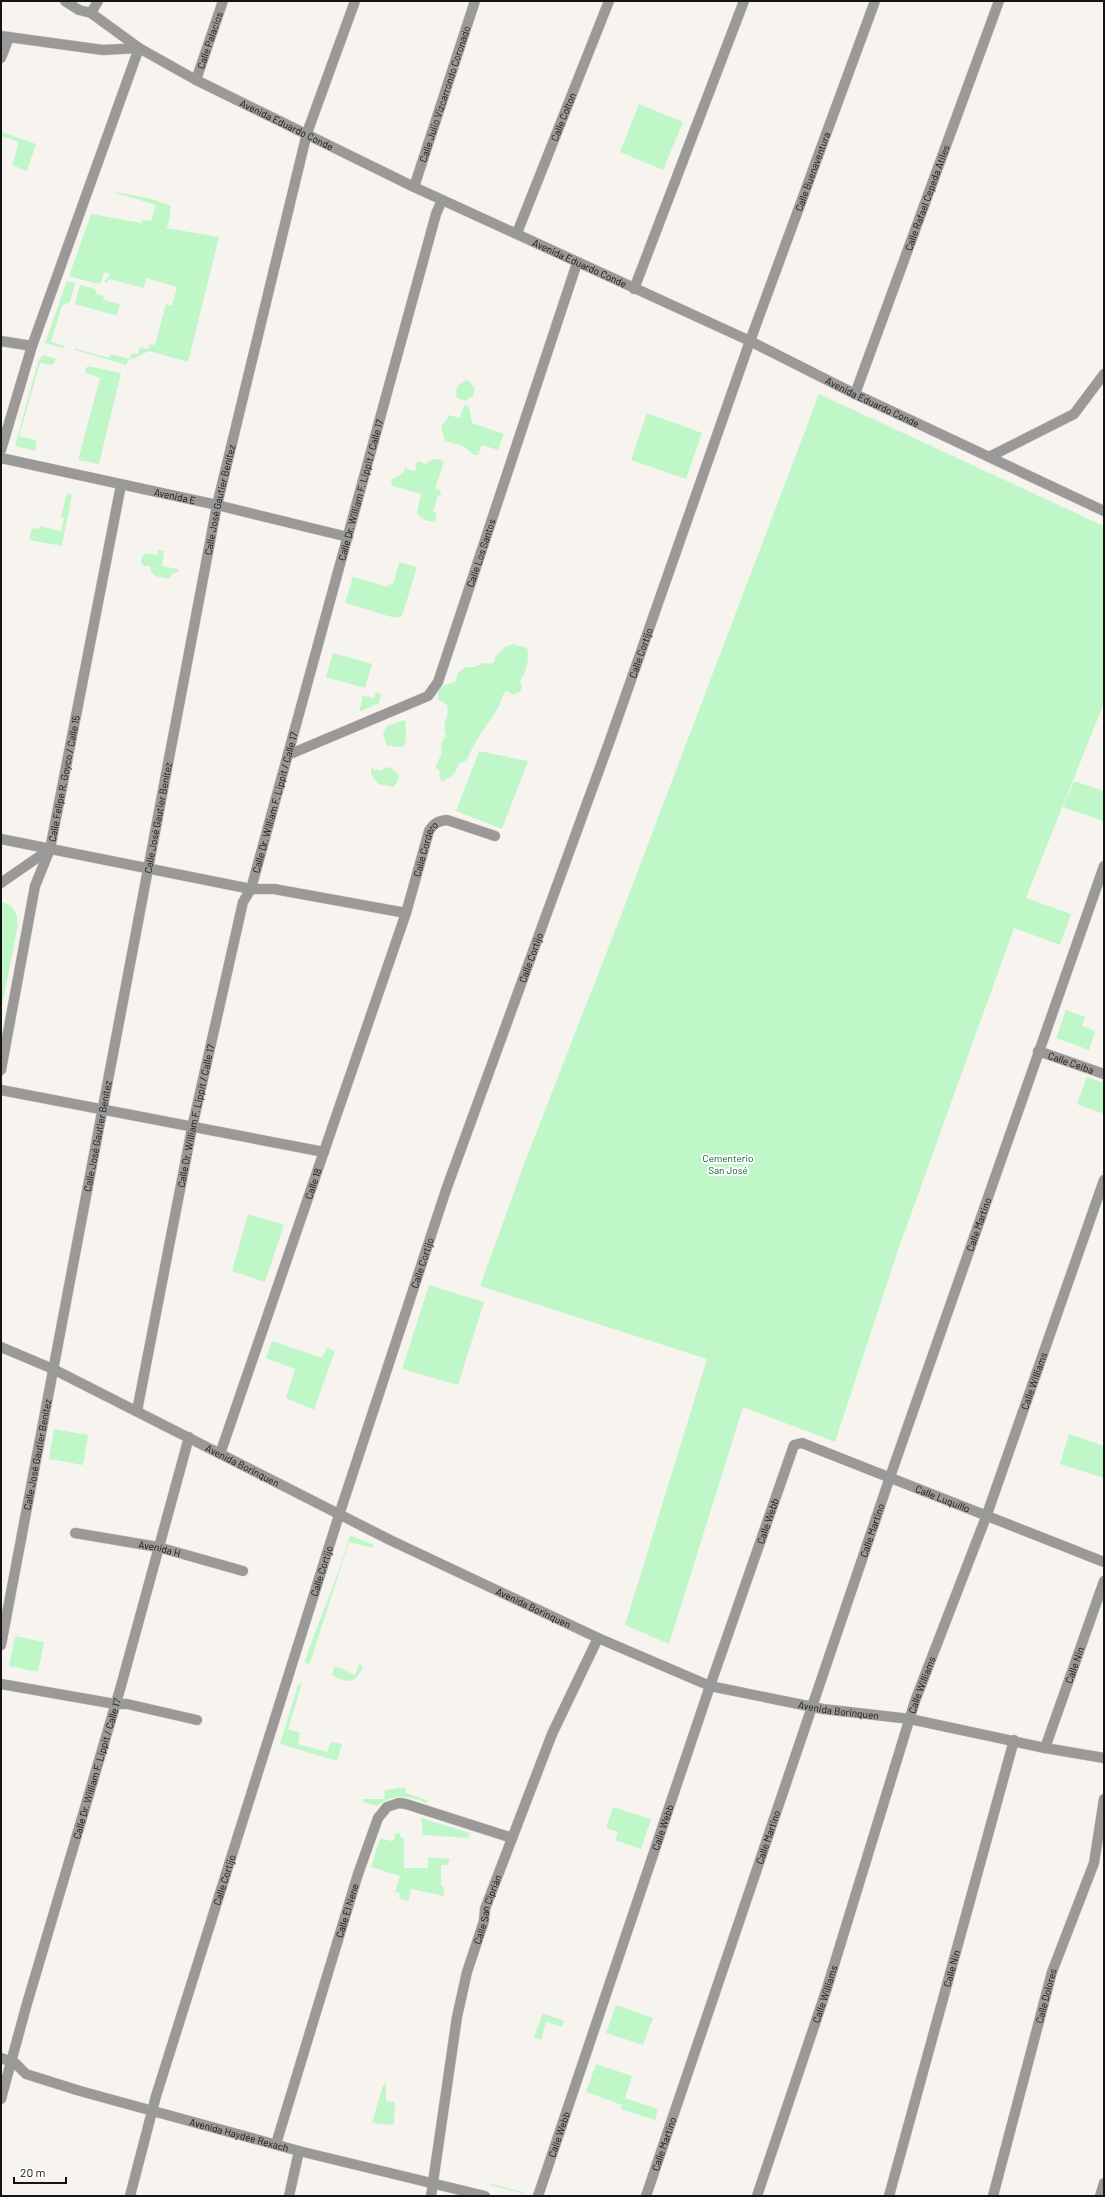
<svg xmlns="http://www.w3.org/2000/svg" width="1105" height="2197" viewBox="0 0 1105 2197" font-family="Barlow,sans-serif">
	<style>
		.green { fill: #bff7c8 }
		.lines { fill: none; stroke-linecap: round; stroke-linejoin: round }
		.minor-casing { stroke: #d3d0cc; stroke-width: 11 }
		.tertiary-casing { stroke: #d3d0cc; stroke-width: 11 }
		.minor { stroke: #9b9898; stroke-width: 10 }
		.tertiary { stroke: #9b9898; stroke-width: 10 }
		.labels { text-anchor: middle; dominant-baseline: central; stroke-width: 4; stroke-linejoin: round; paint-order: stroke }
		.street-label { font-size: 10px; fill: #141412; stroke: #fff }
		.park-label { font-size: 10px; fill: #095021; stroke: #fff }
	</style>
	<rect width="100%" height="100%" fill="#f7f4ef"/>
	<g class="green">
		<polygon points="639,104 683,122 663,170 620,152"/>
		<polygon points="1,132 36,144 27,171 12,165 19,142 1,136"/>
		<path d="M110,191L149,198L171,206L169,222L166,228L219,237L188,362L149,351C142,354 135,359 128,360L126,365L75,350L74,348L109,358L111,354L130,359L132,353L138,354L140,347L148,349L150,344L155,345L166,304L172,306L177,287L146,278L144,288L109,279L107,283L104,282L110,274L104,272L101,282L98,284L69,276L91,214L142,223V220L151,221L156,205Z"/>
		<polygon points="67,281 75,283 70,302 62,306 51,342 65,346 63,348 45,343"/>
		<polygon points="80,285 95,289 97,294 104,296 103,300 120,304 117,316 75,304"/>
		<polygon points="43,355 56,359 53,365 40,363 19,436 37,441 35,451 15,446 38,362"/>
		<polygon points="88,366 121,373 99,464 78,460 100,378 86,373 85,369"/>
		<path d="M468,380L475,389L473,396L465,401L457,398C454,390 458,382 468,380Z"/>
		<polygon points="819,394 1104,526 1104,703 1026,898 1071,914 1060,945 1014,928 897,1253 835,1442 743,1407 669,1644 625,1625 707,1359 480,1286 526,1159 618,923"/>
		<polygon points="464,405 469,407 472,423 504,434 498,450 482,445 478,455 474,455 463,446 445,441 441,426 447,420 448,415 460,418"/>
		<polygon points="647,413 702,433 686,479 631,460"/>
		<path d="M433,459H439L444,462L435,489L440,490L441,496L438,495L433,512L437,513L435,521C427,522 421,519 417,513L421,494L392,486L391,480L404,472L405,468L415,471L417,461L426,464Z"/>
		<polygon points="67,493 72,495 62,546 29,540 32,528 39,529 40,526 61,531 64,518 61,517"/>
		<path d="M158,550L164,551L162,566L178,569V572L172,574L169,579C160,577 151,578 150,566H144L141,562L142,556L146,553L157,555Z"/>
		<polygon points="399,562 417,567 402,616 395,618 345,603 353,577 388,587 389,584 393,585"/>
		<path d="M513,644L527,648C530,659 526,672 520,681L522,687L520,692L512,695L508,691L504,693L498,708L476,741L466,761L460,763L453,775L442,782L439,775L440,771L435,767L442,753L441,744L446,736C441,722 450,717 447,705L438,699V692L444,685L455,682L458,673L466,667H474L483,663L491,664L495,661V657L505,647Z"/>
		<polygon points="333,653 372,664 365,688 326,677"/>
		<polygon points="376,692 381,694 379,703 359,712 363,696 374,698"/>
		<polygon points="405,720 406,735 405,745 402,747 387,746 383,734 387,726"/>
		<polygon points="479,751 528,761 502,829 456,811"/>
		<polygon points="386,767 391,768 399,775 397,783 393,787 378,784 371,774 371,768 381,771"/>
		<polygon points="1074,781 1104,791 1103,821 1063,807"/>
		<path d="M1,902C14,904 17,913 18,925L1,1011Z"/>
		<polygon points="1066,1010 1085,1017 1082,1026 1095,1031 1089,1050 1056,1038"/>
		<polygon points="1087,1077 1104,1083 1104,1114 1077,1104"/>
		<polygon points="248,1214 284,1225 265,1282 232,1271"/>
		<polygon points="429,1285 484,1302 458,1385 402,1369"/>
		<polygon points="272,1341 322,1358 327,1348 335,1351 314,1410 286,1398 295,1369 266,1358"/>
		<polygon points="54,1429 88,1435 83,1465 49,1459"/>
		<polygon points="1069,1434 1104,1446 1104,1478 1060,1464"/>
		<path d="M350,1535L374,1545L373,1548L349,1542L310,1663L307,1664L305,1661C319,1619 338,1578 350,1535Z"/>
		<polygon points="15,1636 44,1642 38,1672 9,1666"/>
		<path d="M359,1664L363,1666C357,1683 347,1685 332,1675L335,1666L355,1675Z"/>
		<polygon points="302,1683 288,1729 300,1733 298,1744 327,1752 331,1742 342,1744 337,1761 280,1744 298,1685"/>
		<path d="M405,1787L406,1793L427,1800V1803C410,1796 393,1793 377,1806L363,1802V1799H384L385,1790Z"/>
		<polygon points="613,1807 651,1819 641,1849 615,1840 618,1832 606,1828"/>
		<polygon points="421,1818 470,1833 468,1838 423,1835"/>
		<polygon points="400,1833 401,1838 404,1838 404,1868 428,1868 428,1857 450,1859 448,1865 441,1865 441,1886 444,1887 444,1896 411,1889 408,1902 399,1898 400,1893 395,1892 400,1876 371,1867 380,1838 391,1841 395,1839 394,1834"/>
		<polygon points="616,2005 653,2018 643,2045 606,2033"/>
		<polygon points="543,2013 564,2021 562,2027 546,2022 541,2040 534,2037"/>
		<polygon points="596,2064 632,2076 625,2098 658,2109 655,2120 621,2109 622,2105 586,2092"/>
		<polygon points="386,2082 386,2101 395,2102 394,2125 372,2123 382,2088"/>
		<polygon points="489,2183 525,2193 525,2194 490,2185"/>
	</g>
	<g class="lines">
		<g class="minor-casing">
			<g id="minor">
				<polyline points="91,13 98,1"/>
				<polyline points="1,36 103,50 139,48 32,346 1,450"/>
				<polyline points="1,58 9,37"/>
				<path id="s1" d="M196,80L223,1"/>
				<path id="s2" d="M414,187L475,1"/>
				<path id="s3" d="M517,233L609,1"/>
				<polyline points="1,341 32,346"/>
				<path id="s4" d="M855,394L999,1"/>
				<polyline points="989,457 1074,414 1104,374"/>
				<path id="s5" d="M1,458L217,505L348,537"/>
				<path id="s6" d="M288,755L428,696L438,682L577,263"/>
				<polyline points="1,839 251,889 274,889 406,913"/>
				<polyline points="1,883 50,849"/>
				<path id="s7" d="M1038,1051L1104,1074"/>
				<path id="s8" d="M1,1070L35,886L50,849L121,485"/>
				<polyline points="1,1090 324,1152"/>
				<path id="s9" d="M137,1411L192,1128L243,902L251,889L436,214L442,200"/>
				<path id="s10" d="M220,1454L406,913L429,831C434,823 438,821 447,820L495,836"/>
				<path id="s11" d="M75,1533L158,1547L243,1571"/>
				<path id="s12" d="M1,1645L217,505L307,133L355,1"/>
				<polyline points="1,1684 115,1704 127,1704 197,1720"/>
				<path id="s13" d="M1045,1748L1104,1581"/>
				<path id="s14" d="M1,2058L15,2063L26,2074L80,2091L299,2151L485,2196"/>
				<path id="s15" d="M1,2099L26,2007L121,1686L189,1437"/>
				<path id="s16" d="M276,2144L358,1874L378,1818L387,1807L399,1803L406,1804L512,1838"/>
				<path id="s17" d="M130,2196L156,2096L339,1515L446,1190L610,740L750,341L875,1"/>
				<polyline points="289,2196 299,2151"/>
				<path id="s18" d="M431,2196L457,2017L467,1972L484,1921L485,1909L552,1734L598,1638"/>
				<path id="s19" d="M538,2196L710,1686L794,1445L802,1443L1104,1562"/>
				<path id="s20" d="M646,2196L890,1477L1104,866"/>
				<path id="s21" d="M757,2196L827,1988L915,1701L986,1517L1104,1180"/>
				<path id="s22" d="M889,2196L1014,1740"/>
				<path id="s23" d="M993,2196L1052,1972L1094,1863L1104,1799"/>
				<polyline points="1100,2196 1104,2183"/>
			</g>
		</g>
		<g class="tertiary-casing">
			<g id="tertiary">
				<path id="s24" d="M65,1L79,10L91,13L139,48L196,80L414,187L750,341L855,394L1104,511"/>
				<polyline points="634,289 744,1"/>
				<path id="s25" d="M1,1347L53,1369L390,1540L598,1638L710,1686L823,1709L910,1719L1045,1748L1104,1758"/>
			</g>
		</g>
		<use href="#minor" class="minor"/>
		<use href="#tertiary" class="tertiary"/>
	</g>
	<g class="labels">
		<g class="street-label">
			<text stroke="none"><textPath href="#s1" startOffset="42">Calle Palacios</textPath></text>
			<text stroke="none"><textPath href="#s2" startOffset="98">Calle Julio Vizcarrondo Coronado</textPath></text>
			<text stroke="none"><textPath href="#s3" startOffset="125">Calle Colton</textPath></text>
			<text stroke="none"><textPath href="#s24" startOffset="255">Avenida Eduardo Conde</textPath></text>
			<text stroke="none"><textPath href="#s17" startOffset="2137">Calle Buenaventura</textPath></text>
			<text stroke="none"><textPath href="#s4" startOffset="209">Calle Rafael Cepeda Atiles</textPath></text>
			<text stroke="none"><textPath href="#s24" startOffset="579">Avenida Eduardo Conde</textPath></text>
			<text stroke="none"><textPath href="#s24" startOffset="903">Avenida Eduardo Conde</textPath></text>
			<text stroke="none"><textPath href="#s9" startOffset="949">Calle Dr. William F. Lippit / Calle 17</textPath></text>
			<text stroke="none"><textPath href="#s5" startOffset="178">Avenida E</textPath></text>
			<text stroke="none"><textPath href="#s12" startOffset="1166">Calle José Gautier Benítez</textPath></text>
			<text stroke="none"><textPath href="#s6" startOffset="305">Calle Los Santos</textPath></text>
			<text stroke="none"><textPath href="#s17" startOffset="1626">Calle Cortijo</textPath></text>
			<text stroke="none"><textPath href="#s8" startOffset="299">Calle Felipe R. Goyco / Calle 15</textPath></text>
			<text stroke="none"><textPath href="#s9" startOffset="625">Calle Dr. William F. Lippit / Calle 17</textPath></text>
			<text stroke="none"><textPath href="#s12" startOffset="842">Calle José Gautier Benítez</textPath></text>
			<text stroke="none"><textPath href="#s10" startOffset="639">Calle Cordero</textPath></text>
			<text stroke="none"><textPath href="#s17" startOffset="1302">Calle Cortijo</textPath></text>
			<text stroke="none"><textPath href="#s7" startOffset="35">Calle Ceiba</textPath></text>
			<text stroke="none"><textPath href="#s9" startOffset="301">Calle Dr. William F. Lippit / Calle 17</textPath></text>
			<text stroke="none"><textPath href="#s12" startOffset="518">Calle José Gautier Benítez</textPath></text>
			<text stroke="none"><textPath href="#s10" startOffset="286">Calle 18</textPath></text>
			<text stroke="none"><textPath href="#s20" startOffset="1027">Calle Martino</textPath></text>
			<text stroke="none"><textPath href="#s17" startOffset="978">Calle Cortijo</textPath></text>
			<text stroke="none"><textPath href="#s21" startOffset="861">Calle Williams</textPath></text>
			<text stroke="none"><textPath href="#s12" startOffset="194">Calle José Gautier Benítez</textPath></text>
			<text stroke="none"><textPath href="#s25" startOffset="269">Avenida Borinquen</textPath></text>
			<text stroke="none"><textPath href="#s19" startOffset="953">Calle Luquillo</textPath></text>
			<text stroke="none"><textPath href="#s19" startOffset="713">Calle Webb</textPath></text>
			<text stroke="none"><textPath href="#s20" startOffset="703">Calle Martino</textPath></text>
			<text stroke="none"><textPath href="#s11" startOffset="86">Avenida H</textPath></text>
			<text stroke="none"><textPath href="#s17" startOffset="654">Calle Cortijo</textPath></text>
			<text stroke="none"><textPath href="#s25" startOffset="593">Avenida Borinquen</textPath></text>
			<text stroke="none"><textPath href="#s13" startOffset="88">Calle Nin</textPath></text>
			<text stroke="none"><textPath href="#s21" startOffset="537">Calle Williams</textPath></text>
			<text stroke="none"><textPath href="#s25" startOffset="917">Avenida Borinquen</textPath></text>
			<text stroke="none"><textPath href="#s15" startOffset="344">Calle Dr. William F. Lippit / Calle 17</textPath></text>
			<text stroke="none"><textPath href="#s19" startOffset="389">Calle Webb</textPath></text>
			<text stroke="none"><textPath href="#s20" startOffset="379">Calle Martino</textPath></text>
			<text stroke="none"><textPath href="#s17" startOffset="330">Calle Cortijo</textPath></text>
			<text stroke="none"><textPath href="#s18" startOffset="293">Calle San Ciprián</textPath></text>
			<text stroke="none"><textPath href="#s16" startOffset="244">Calle El Nene</textPath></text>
			<text stroke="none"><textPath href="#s22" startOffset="236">Calle Nin</textPath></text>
			<text stroke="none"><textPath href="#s21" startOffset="213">Calle Williams</textPath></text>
			<text stroke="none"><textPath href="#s23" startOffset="207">Calle Dolores</textPath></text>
			<text stroke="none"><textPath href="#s19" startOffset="65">Calle Webb</textPath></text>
			<text stroke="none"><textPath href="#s14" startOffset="252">Avenida Haydée Rexach</textPath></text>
			<text stroke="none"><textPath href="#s20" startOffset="55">Calle Martino</textPath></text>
		</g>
		<g class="park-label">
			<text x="728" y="1158">Cementerio<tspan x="728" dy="12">San José</tspan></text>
		</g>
	</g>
	<rect width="1105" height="2197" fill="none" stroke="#141412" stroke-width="4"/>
	<path d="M14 2177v6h52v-6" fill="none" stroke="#141412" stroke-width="2"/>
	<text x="20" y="2177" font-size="12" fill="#141412" stroke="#ffffff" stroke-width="3" paint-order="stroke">20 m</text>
</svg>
